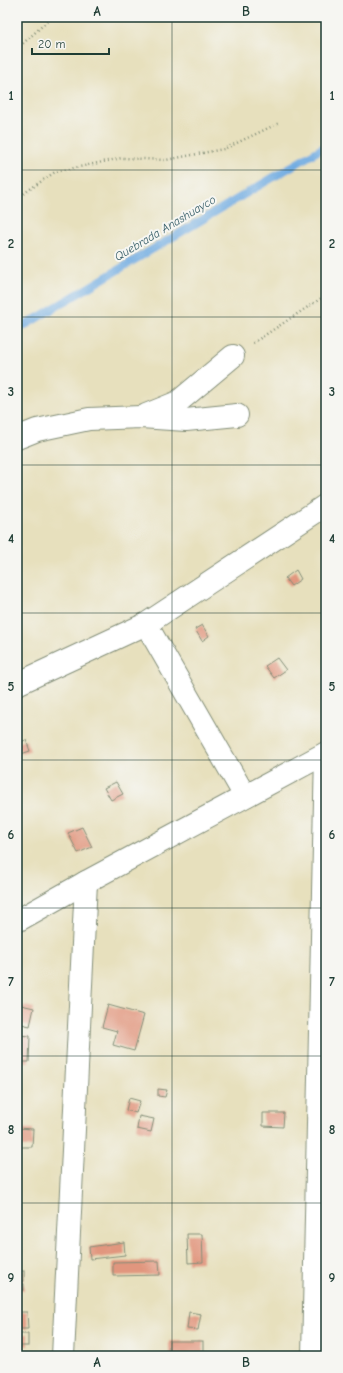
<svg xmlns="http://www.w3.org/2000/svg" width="343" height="1373" viewBox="0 0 343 1373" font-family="'Comic Neue',sans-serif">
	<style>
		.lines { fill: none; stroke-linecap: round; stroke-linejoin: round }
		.stream { stroke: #70abe1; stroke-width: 8 }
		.building { fill: #e1967e }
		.street-casing { stroke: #838e78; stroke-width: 24 }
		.path { stroke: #838e78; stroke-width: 2.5; stroke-dasharray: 1 3; stroke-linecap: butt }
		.street { stroke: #fff; stroke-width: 22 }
		.grid { fill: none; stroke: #1f3d34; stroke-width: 1; stroke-opacity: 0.55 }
		.labels { text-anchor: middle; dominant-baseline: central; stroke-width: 4; stroke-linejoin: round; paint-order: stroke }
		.water-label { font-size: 12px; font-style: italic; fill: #375e68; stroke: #f6f6f2 }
		.neatline { fill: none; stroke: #1f3d34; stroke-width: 1.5 }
		.grid-label { font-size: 13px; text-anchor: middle; font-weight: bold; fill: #1f3d34 }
	</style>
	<rect width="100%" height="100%" fill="#f6f6f2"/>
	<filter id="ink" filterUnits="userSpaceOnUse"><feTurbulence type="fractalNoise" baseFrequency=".025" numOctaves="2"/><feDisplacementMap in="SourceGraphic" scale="8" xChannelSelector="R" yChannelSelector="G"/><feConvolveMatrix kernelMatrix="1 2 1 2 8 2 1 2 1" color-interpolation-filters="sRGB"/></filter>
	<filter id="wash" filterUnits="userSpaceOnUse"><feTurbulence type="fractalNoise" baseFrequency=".012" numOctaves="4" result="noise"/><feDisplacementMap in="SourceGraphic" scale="16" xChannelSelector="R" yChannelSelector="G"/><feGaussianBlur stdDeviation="0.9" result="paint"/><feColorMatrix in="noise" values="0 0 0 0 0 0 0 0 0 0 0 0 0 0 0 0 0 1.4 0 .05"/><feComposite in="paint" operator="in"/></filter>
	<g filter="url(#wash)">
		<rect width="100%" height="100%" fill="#e7e0bd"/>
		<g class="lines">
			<polyline class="stream" points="17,330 326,146"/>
		</g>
		<g id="blocks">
			<g class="building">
				<polygon points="296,570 301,579 291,586 285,578"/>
				<polygon points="202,625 209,636 202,641 195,629"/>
				<polygon points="277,658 286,670 274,678 265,666"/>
				<polygon points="26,740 30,751 21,754 17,743"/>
				<polygon points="116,782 123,794 111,800 104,788"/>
				<polygon points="82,827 92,847 78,853 68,833"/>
				<polygon points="17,1004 34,1008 30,1026 17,1023"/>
				<polygon points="108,1005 144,1015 134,1051 113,1045 117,1031 102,1027"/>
				<polygon points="17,1035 30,1036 29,1062 17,1062"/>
				<polygon points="158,1089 167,1090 165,1097 158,1096"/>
				<polygon points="129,1098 140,1101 136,1113 126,1110"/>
				<polygon points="263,1113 284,1113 283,1127 263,1126"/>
				<polygon points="139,1116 154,1119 151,1132 137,1129"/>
				<polygon points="17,1128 33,1129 32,1147 17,1147"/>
				<polygon points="187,1234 202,1234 203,1262 188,1263"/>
				<polygon points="124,1242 125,1255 90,1259 89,1247"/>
				<polygon points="159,1261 160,1275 113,1276 113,1262"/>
				<rect x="17" y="1271" width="7" height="10"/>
				<rect x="17" y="1284" width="7" height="6"/>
				<polygon points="17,1312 27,1312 28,1329 17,1329"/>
				<polygon points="189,1312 201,1314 198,1330 187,1329"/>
				<rect x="17" y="1334" width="11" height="12"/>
				<rect x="169" y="1341" width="34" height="15"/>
			</g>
		</g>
	</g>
	<g filter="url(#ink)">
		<use href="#blocks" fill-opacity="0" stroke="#838e78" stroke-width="1"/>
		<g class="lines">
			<g class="street-casing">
				<g id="street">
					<polyline points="146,415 178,402 233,356"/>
					<polyline points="17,438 37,430 89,419 141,417 186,420 237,415"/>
					<polyline points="146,624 245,796"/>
					<polyline points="17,684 146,624 326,505"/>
					<polyline points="17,921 86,882 326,753"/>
					<polyline points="63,1356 86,882"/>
					<polyline points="313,1356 326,753"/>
				</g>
			</g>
			<g class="path">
				<polyline points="17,49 52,17"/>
				<polyline points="17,198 55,172 122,158 166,160 224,149 279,123"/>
				<polyline points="253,343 326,295"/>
			</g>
			<use href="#street" class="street"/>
		</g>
	</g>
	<path class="grid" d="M172,17V1356M17,170H326M17,317H326M17,465H326M17,613H326M17,760H326M17,908H326M17,1056H326M17,1203H326"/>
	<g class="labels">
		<g class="water-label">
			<text transform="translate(165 228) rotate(-31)">Quebrada Anashuayco</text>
		</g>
	</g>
	<rect width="343" height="1373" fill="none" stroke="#f6f6f2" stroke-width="44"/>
	<path d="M32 48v6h77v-6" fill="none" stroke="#1f3d34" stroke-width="2"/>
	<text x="38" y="48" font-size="12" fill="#1f3d34" stroke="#f6f6f2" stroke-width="3" paint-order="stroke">20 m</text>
	<rect x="22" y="22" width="299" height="1329" class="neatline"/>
	<g class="grid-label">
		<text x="97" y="16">A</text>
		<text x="246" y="16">B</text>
		<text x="11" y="100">1</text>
		<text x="332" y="100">1</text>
		<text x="11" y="248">2</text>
		<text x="332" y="248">2</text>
		<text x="11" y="396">3</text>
		<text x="332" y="396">3</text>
		<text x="11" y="543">4</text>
		<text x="332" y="543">4</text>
		<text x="11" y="691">5</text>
		<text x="332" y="691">5</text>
		<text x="11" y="839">6</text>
		<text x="332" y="839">6</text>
		<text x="11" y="986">7</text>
		<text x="332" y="986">7</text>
		<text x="11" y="1134">8</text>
		<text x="332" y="1134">8</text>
		<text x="11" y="1282">9</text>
		<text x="332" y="1282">9</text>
		<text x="97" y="1367">A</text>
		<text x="246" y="1367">B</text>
	</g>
</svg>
